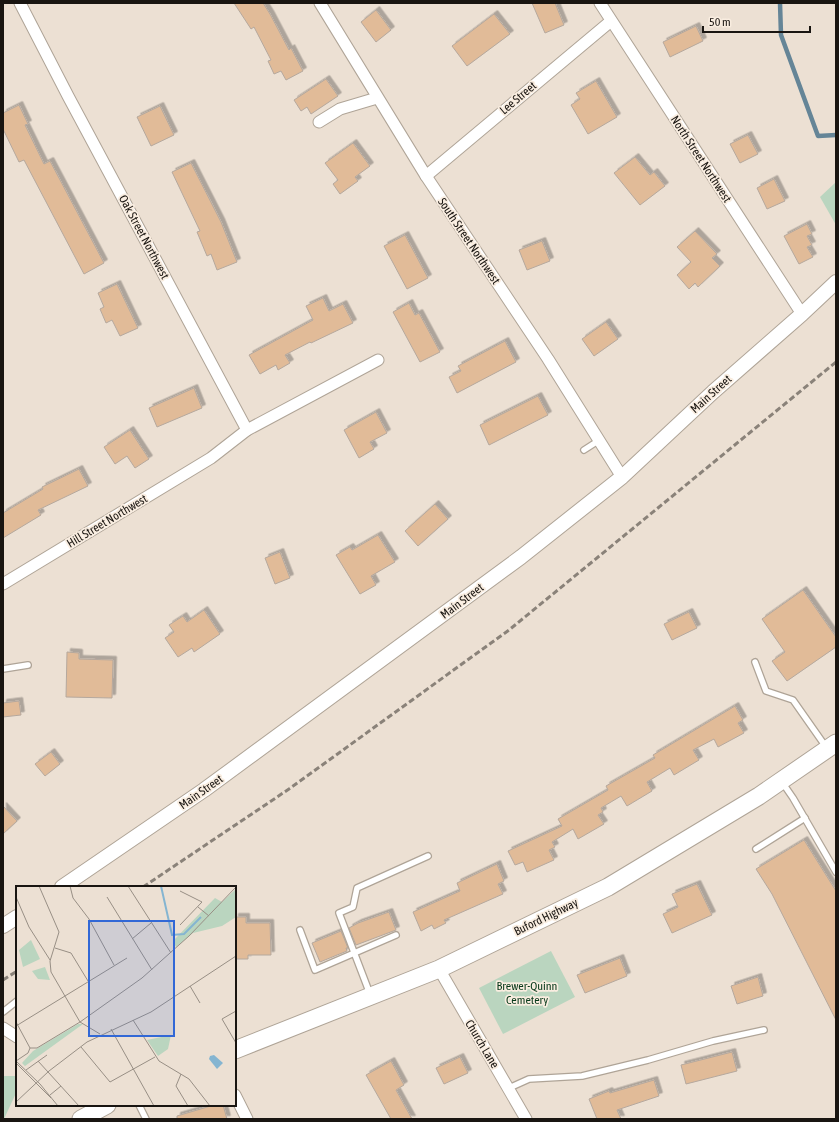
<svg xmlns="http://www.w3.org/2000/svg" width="839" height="1122" viewBox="0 0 839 1122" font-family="'Asap Condensed',sans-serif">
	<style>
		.green { fill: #bad5bf }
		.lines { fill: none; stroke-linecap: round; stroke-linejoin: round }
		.stream { stroke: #658597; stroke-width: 4.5 }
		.building { fill: #e1bb98; stroke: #b5a89d; filter: url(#shadow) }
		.service-casing { stroke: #afa497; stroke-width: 8 }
		.minor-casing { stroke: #afa497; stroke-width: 13 }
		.tertiary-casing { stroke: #afa497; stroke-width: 16 }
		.primary-casing { stroke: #afa497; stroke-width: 19 }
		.service { stroke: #fff; stroke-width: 5.5 }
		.minor { stroke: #fff; stroke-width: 11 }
		.tertiary { stroke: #fff; stroke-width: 14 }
		.primary { stroke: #fff; stroke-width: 17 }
		.rail { stroke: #8a8279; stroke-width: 3; stroke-dasharray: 6 3; stroke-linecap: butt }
		.labels { text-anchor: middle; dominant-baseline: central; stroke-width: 3.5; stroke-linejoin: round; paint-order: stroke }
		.street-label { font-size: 12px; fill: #191511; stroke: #f9ede0 }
		.park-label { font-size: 12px; fill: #063819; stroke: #f9ede0 }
		.inset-river { fill: none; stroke: #85b5d1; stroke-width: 2 }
		.inset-road { fill: none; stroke: #988f85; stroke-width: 1 }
		.view { fill: #3268d6; fill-opacity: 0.15; stroke: #3268d6; stroke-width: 2 }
		.inset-edge { fill: none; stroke: #191511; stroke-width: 2 }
	</style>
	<defs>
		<filter id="shadow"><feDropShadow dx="3.5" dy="-3.5" stdDeviation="0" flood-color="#0004"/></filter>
	</defs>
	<rect width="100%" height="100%" fill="#ece0d3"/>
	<g class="green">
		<polygon points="836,182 836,225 820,197"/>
		<polygon points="551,951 575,997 503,1034 479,988"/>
		<polygon points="3,1076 17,1076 17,1091 4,1119 3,1119"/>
	</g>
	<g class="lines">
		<polyline class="stream" points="780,3 781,35 818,136 836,135"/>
	</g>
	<g class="building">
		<polygon points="234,3 263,3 270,14 289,50 291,48 303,71 286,80 281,71 274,74 268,61 271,60 254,27 251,29"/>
		<polygon points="532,3 555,3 564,25 545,33"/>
		<polygon points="376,10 391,30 376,42 361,22"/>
		<polygon points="494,14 510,34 467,66 452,46"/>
		<polygon points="696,26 703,41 670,57 663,42"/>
		<polygon points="326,79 338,96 311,114 307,107 301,111 294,100"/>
		<polygon points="596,81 617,117 588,134 571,105 580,99 576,93"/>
		<polygon points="19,105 28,124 25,125 44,164 50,161 104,263 84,274 24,160 19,162 3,129 3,113"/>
		<polygon points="160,106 174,135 151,146 137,117"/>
		<polygon points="748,135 758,154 740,163 730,144"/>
		<polygon points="353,143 370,166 355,177 358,181 340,194 333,184 338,180 325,163"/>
		<polygon points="635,157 650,175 654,172 665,186 640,205 614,173"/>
		<polygon points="191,163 221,222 237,262 217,270 211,254 207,256 197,232 200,231 172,172"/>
		<polygon points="774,179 785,201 767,209 757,188"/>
		<polygon points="807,224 812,234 807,236 812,245 807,247 813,257 799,264 784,236"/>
		<polygon points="695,231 717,254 712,258 720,266 698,287 695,283 689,289 677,275 691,262 677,247"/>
		<polygon points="405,235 428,278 407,289 384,246"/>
		<polygon points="542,241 550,261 527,270 519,250"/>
		<polygon points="117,284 138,328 120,336 112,320 106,323 100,309 104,307 98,293"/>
		<polygon points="323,298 329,311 343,304 353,323 311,343 310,342 285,355 290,363 278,370 276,365 260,374 249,355 313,320 306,306"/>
		<polygon points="409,303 415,315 419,313 440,352 420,362 393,312"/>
		<polygon points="606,322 618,339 594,356 582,339"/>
		<polygon points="505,341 516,362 457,393 449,377 461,371 458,366"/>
		<polygon points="194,388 202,408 157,427 149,408"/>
		<polygon points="538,396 548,415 489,445 480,425"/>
		<polygon points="376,412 387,433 370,442 374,449 359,458 344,430"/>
		<polygon points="130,430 149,459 135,468 127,456 115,464 104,447"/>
		<polygon points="79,469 88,486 38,510 41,515 3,538 3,513 43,489 42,487"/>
		<polygon points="435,504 448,519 418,546 405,531"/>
		<polygon points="378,535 395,562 371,576 376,585 360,594 336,555 350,547 352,550"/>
		<polygon points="280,552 290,578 275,584 265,558"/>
		<polygon points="803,590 836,637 836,647 787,681 772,661 785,652 762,619"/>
		<polygon points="204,610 220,634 194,652 192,648 178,657 165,638 174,632 169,625 183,616 187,622"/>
		<polygon points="689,612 697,628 672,640 664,624"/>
		<polygon points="67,652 79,653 79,659 113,660 112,698 66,697"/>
		<polygon points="19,701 21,715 3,717 3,703"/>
		<polygon points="735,706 743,720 738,723 744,733 718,747 714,739 693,750 699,760 674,775 670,768 647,782 652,791 627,806 621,796 601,808 603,812 598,815 604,824 578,839 573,829 552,842 555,847 549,850 554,860 527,872 523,862 515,865 508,851 562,826 558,819 608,790 606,786 655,758 653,755"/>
		<polygon points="51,752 60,764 45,776 35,764"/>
		<polygon points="3,806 17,821 3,834"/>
		<polygon points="804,840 836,891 836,1020 772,894 756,869"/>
		<polygon points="497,864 504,881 498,884 503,894 444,920 446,923 434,929 432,925 421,931 413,912 460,891 457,883"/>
		<polygon points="697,884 712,915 672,933 663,914 678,907 672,894"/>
		<polygon points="389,912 396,930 356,945 349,928 358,923"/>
		<polygon points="235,917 246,917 246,923 270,923 271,955 248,955 248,959 235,959"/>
		<polygon points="341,931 348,948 346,948 347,951 320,962 312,943"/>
		<polygon points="620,958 627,976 585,993 577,975"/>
		<polygon points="758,977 763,996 737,1004 731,986"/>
		<polygon points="732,1052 737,1071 686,1084 681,1065"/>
		<polygon points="460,1057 468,1073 444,1084 436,1068"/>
		<polygon points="391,1061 404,1085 396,1090 412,1119 391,1119 366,1075"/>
		<polygon points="654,1080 659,1096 617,1110 621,1119 597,1119 589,1099 609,1091 610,1093"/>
		<polygon points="214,1105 223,1105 227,1119 177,1119 177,1116"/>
	</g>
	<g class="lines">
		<g class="service-casing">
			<g id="service">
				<polyline points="584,450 598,441"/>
				<polyline points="755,662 766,691 793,700 826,747"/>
				<polyline points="3,669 28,665"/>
				<polyline points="782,782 793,798 836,872"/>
				<polyline points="756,849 805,818"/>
				<polyline points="300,930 315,970 396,935"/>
				<polyline points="370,994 339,913 353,907 357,888 428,856"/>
				<polyline points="3,1012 17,1001"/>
				<polyline points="509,1088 529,1079 582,1076 648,1060 713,1041 764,1030"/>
				<polyline points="139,1105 146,1119"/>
			</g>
		</g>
		<g class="minor-casing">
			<g id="minor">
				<polyline points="20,3 68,96 247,430"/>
				<polyline points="320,3 426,176 548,359 622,477"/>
				<polyline points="600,3 802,314"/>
				<polyline points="319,122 340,109 377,98"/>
				<polyline points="426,176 611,21"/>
				<polyline points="3,584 211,458 247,430 378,360"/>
				<polyline points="439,969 526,1119"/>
				<polyline points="3,1028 17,1037"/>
				<polyline points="235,1095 247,1119"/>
			</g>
		</g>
		<g class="tertiary-casing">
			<g id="tertiary">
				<polyline points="62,887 204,790 521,557 622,477 713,392 802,314 836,282"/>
				<polyline points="3,926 17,917"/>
			</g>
		</g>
		<g class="primary-casing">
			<g id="primary">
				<polyline points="235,1050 439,969 608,887 759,796 836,743"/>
				<polyline points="81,1119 107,1105"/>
			</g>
		</g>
		<use href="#service" class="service"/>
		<use href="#minor" class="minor"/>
		<use href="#tertiary" class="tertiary"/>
		<use href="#primary" class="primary"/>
		<g class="rail">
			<polyline points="143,887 289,789 509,630 836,362"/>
			<polyline points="3,980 17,971"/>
		</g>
	</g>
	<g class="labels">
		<g class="street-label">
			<text transform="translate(518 98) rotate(-40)">Lee Street</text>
			<text transform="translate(701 159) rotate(57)">North Street Northwest</text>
			<text transform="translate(144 237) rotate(62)">Oak Street Northwest</text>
			<text transform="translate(469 241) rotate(56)">South Street Northwest</text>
			<text transform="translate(711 394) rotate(-42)">Main Street</text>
			<text transform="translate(107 521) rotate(-31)">Hill Street Northwest</text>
			<text transform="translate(462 601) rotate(-37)">Main Street</text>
			<text transform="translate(201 792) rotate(-35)">Main Street</text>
			<text transform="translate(546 917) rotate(-26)">Buford Highway</text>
			<text transform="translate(482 1044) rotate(59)">Church Lane</text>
		</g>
		<g class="park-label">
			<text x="527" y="986">Brewer-Quinn<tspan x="527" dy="14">Cemetery</tspan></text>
		</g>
	</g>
	<g transform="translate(16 886)">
		<rect width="220" height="220" fill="#ece0d3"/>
		<path d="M220,3V31L206,40L177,47L160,61L157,55L199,12L206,16ZM15,54L24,73L7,81L3,64ZM29,81L34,94L22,93L16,85ZM62,138H67L9,180L6,177L17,165ZM155,149L152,163L142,170L131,154Z" fill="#bad5bf"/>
		<path d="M198,169L207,177L201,183L193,173L194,170Z" fill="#85b5d1"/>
		<path class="inset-river" d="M145,0L156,49L168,48L185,31"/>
		<path class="inset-road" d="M23,0L43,46L34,75L35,86L64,136L84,148M54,0L57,12L73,33L98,79M112,0L155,67M164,5L186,16L164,39M0,11L13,41L34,74M91,11L136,84M182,21L193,30M116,53L135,37M39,62L55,67L72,95M174,100L184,117M220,125L206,133L220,157M117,134L143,175L173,193L194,220M0,136L14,162L12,167L0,175M0,140L111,72M95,143L138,220M65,161L94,196L139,171M14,162H21L64,136L126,92L173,50L220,1M0,175L24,198L42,220M22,175L63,220M0,177L35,212M10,184L31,169M165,188L160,200L172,220M34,209L45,200M0,216L33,185L71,156L135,126L220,70"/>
		<path class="view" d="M73,35H158V150H73Z"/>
		<rect width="220" height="220" class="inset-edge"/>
	</g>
	<rect width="839" height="1122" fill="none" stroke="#191511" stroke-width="8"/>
	<path d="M703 26v6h107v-6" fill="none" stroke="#191511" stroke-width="2"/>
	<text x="709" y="26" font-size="12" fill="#191511" stroke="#f9ede0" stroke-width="3" paint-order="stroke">50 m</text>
</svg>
